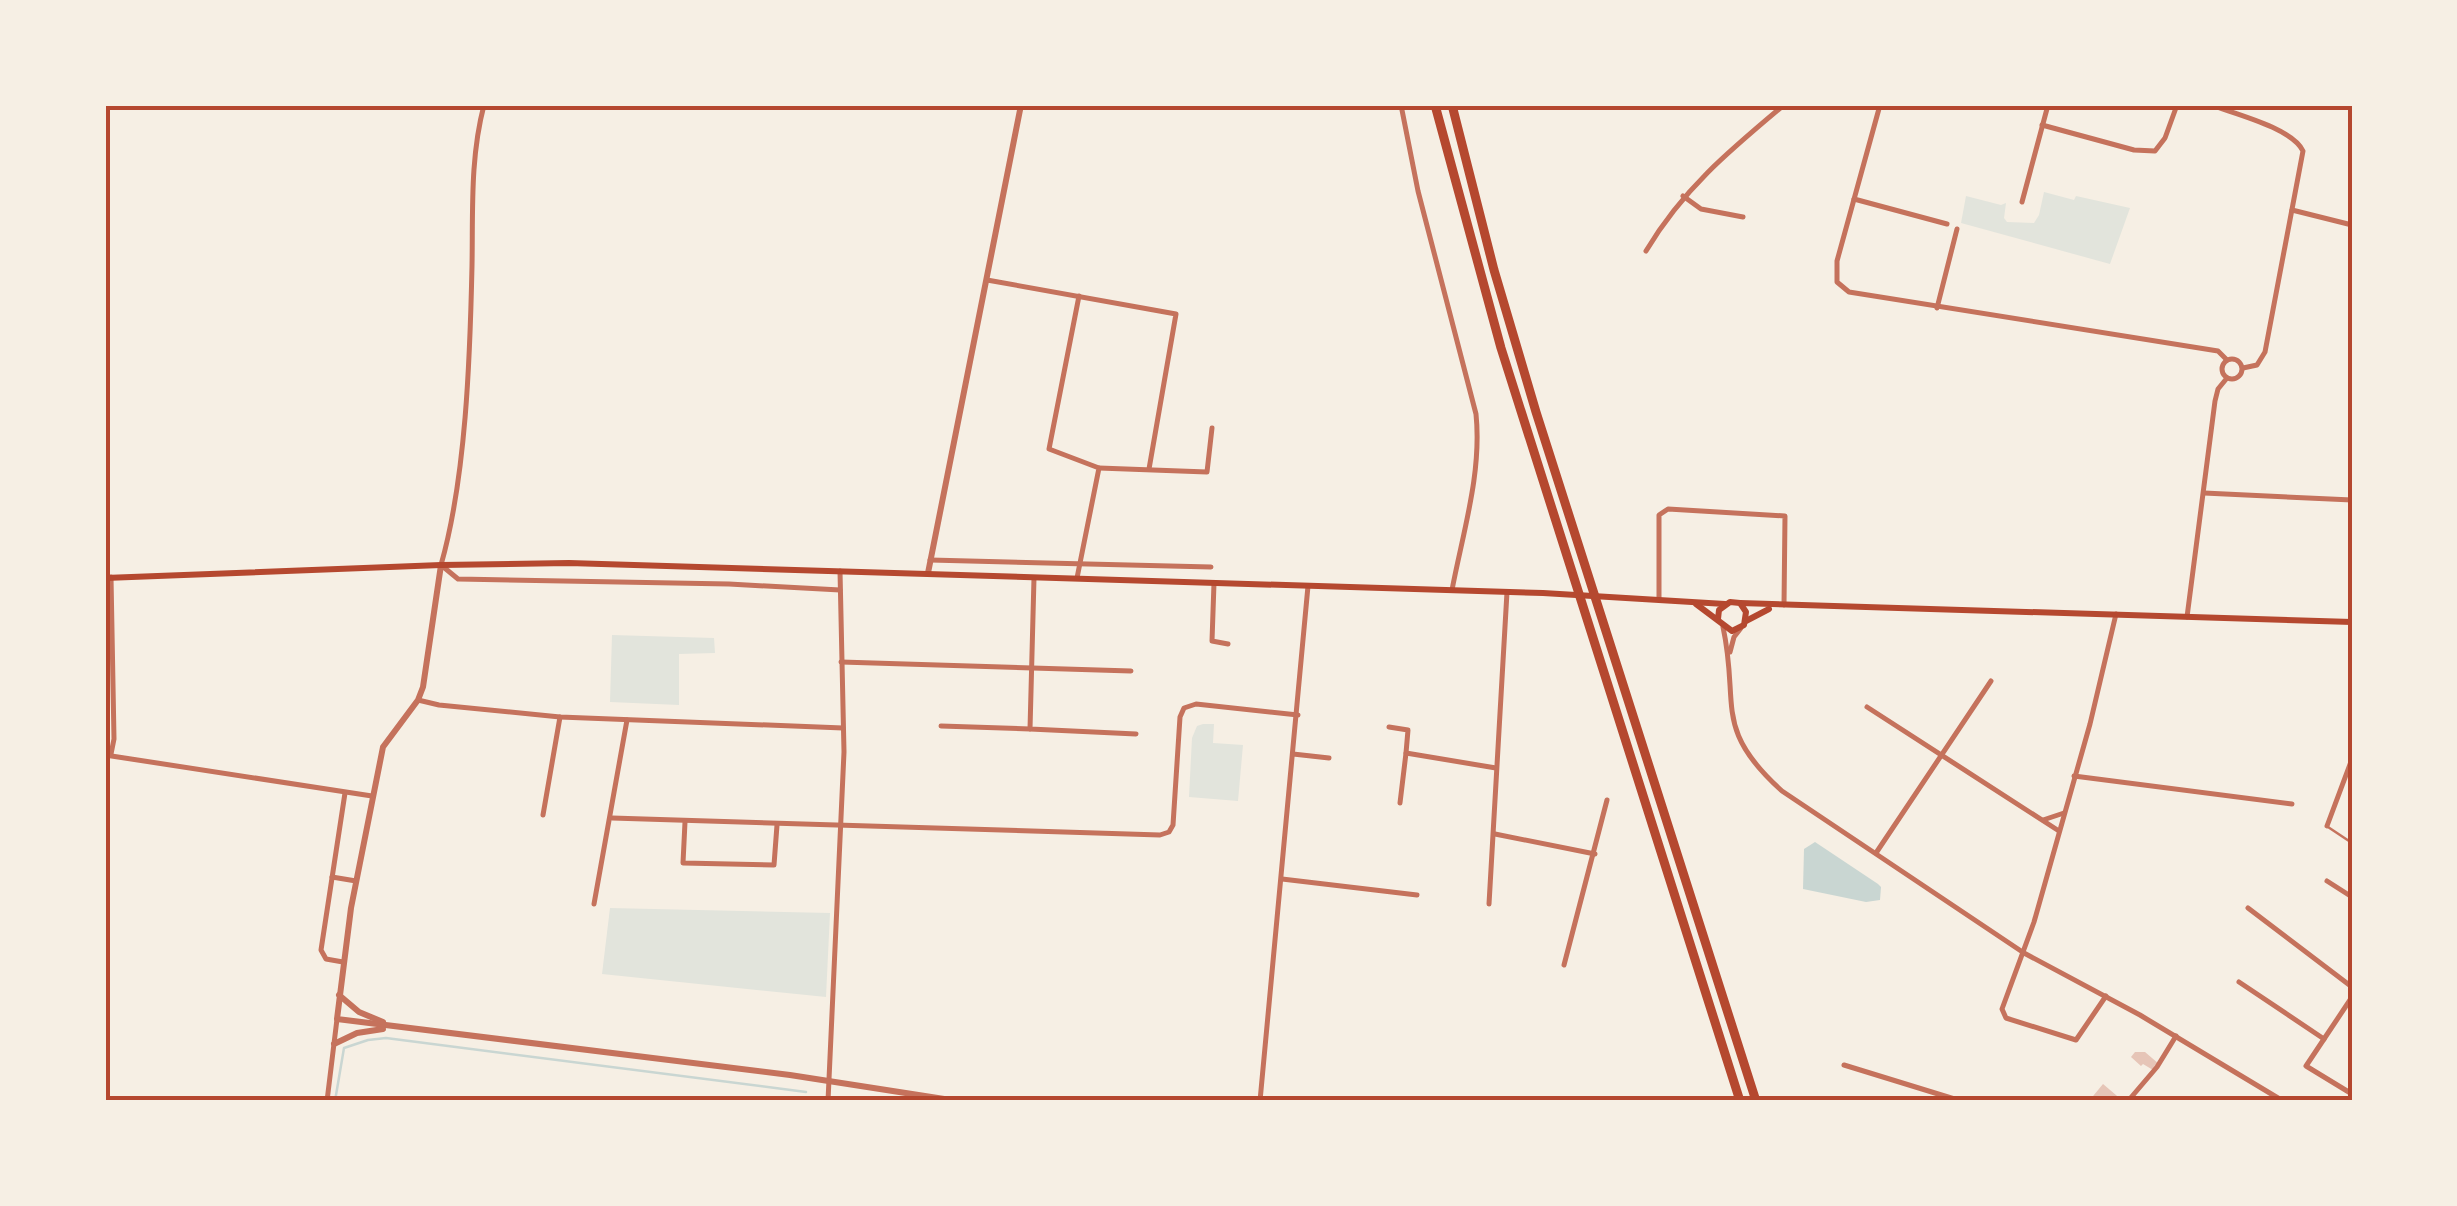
<svg xmlns="http://www.w3.org/2000/svg" width="2457" height="1206" viewBox="0 0 2457 1206" font-family="'IBM Plex Sans',sans-serif">
	<style>
		.green { fill: #e2e4dc }
		.water { fill: #c9d6d2 }
		.lines { fill: none; stroke-linecap: round; stroke-linejoin: round }
		.stream { stroke: #c9d6d2; stroke-width: 2.5 }
		.building { fill: #e6c5b7 }
		.service { stroke: #c5725c; stroke-width: 2.5 }
		.minor { stroke: #c5725c; stroke-width: 5 }
		.tertiary { stroke: #c5725c; stroke-width: 6 }
		.secondary { stroke: #b5482f; stroke-width: 6 }
		.motorway { stroke: #b5482f; stroke-width: 9 }
		.neatline { fill: none; stroke: #b5482f; stroke-width: 4 }
	</style>
	<rect width="100%" height="100%" fill="#f6efe4"/>
	<g class="green">
		<polygon points="2044,192 2074,200 2076,196 2130,208 2110,264 1961,223 1966,196 2001,205 2006,203 2004,218 2007,222 2034,223 2039,215"/>
		<polygon points="612,635 714,638 715,653 679,654 679,705 610,702"/>
		<polygon points="1203,724 1214,724 1213,743 1243,745 1238,801 1189,797 1192,738 1197,726"/>
		<polygon points="610,908 830,913 826,997 602,974"/>
	</g>
	<polygon class="water" points="1815,842 1878,884 1881,887 1880,900 1866,902 1803,889 1804,849"/>
	<g class="lines">
		<polyline class="stream" points="335,1101 344,1048 368,1040 386,1038 806,1092"/>
	</g>
	<g class="building">
		<polygon points="2135,1052 2145,1052 2159,1064 2153,1070 2143,1064 2141,1066 2131,1057"/>
		<polygon points="2103,1084 2123,1101 2089,1101"/>
	</g>
	<g class="lines">
		<polyline class="service" points="2328,827 2352,843"/>
		<g class="minor">
			<path d="M484,105C470,158 473,212 472,266C470,358 466,477 441,565L458,579L729,584L840,590"/>
			<path d="M1401,105L1418,191L1476,414C1482,473 1463,532 1452,590"/>
			<polyline points="1880,105 1837,261 1837,282 1849,292 2218,351 2227,360"/>
			<path d="M2211,105C2235,114 2292,128 2303,151L2265,352L2257,365L2243,368"/>
			<polyline points="2042,125 2134,150 2155,151 2165,138 2177,105"/>
			<polyline points="1683,196 1701,209 1743,217"/>
			<polyline points="1854,199 1947,224"/>
			<polyline points="2022,202 2048,105"/>
			<polyline points="2292,210 2352,225"/>
			<path d="M1646,251C1683,189 1729,151 1784,105"/>
			<polyline points="987,280 1176,314 1149,469"/>
			<polyline points="1937,308 1957,229"/>
			<circle cx="2232" cy="369" r="10"/>
			<polyline points="1099,468 1207,472 1212,428"/>
			<polyline points="2204,493 2352,500"/>
			<polyline points="930,560 1211,567"/>
			<polyline points="1034,578 1030,729 1136,734"/>
			<polyline points="1077,578 1099,468 1049,449 1079,296"/>
			<polyline points="1214,583 1212,641 1228,644"/>
			<polyline points="1659,599 1659,515 1668,509 1785,516 1784,605"/>
			<polyline points="2187,617 2215,401 2218,389 2227,378"/>
			<path d="M1723,627C1740,705 1712,728 1782,791L2024,953L2140,1015L2283,1101"/>
			<polyline points="1730,652 1734,637 1741,628"/>
			<polyline points="841,662 1131,671"/>
			<polyline points="418,700 439,705 560,717 843,728"/>
			<polyline points="1867,707 2059,831"/>
			<polyline points="941,726 1030,729"/>
			<polyline points="1389,727 1408,730 1406,753"/>
			<polyline points="111,754 114,739 111,577"/>
			<polyline points="1293,754 1329,758"/>
			<polyline points="105,755 372,796"/>
			<polyline points="2074,776 2292,804"/>
			<polyline points="1400,803 1406,753 1496,768"/>
			<polyline points="543,815 560,717"/>
			<polyline points="612,818 1160,835 1169,832 1173,825 1180,717 1184,708 1196,704 1298,715"/>
			<polyline points="2043,820 2064,813"/>
			<polyline points="685,822 683,863 774,865 777,825"/>
			<polyline points="2327,826 2352,759"/>
			<polyline points="1495,834 1595,854"/>
			<polyline points="1876,853 1991,681"/>
			<polyline points="332,877 356,881"/>
			<polyline points="1282,879 1417,895"/>
			<polyline points="2327,881 2352,897"/>
			<polyline points="594,904 627,720"/>
			<polyline points="1489,904 1507,592"/>
			<polyline points="2248,908 2352,987"/>
			<polyline points="343,962 326,959 321,950 345,793"/>
			<polyline points="1564,965 1607,800"/>
			<polyline points="2239,982 2324,1039 2352,997"/>
			<polyline points="2106,996 2076,1040 2006,1018 2002,1009 2034,922 2090,724 2116,614"/>
			<polyline points="2324,1039 2306,1066 2352,1094"/>
			<polyline points="1844,1065 1961,1101"/>
			<polyline points="327,1101 337,1019"/>
			<polyline points="828,1101 844,752 840,571"/>
			<polyline points="1260,1101 1308,586"/>
			<polyline points="2128,1101 2157,1067 2176,1036"/>
		</g>
		<g class="tertiary">
			<polyline points="441,565 423,687 418,700 383,747 351,908 337,1019 790,1075 957,1101"/>
			<polyline points="928,573 1021,105"/>
			<polyline points="339,995 359,1012 383,1022"/>
			<polyline points="334,1044 357,1033 383,1029"/>
		</g>
		<g class="secondary">
			<polyline points="105,578 441,565 569,563 1543,593 1725,604"/>
			<polyline points="1740,603 2352,622"/>
			<polyline points="1696,604 1732,631 1744,625 1746,612 1740,603 1730,602 1719,610 1718,619"/>
			<polyline points="1746,621 1769,609"/>
		</g>
		<g class="motorway">
			<polyline points="1435,105 1501,348 1740,1101"/>
			<polyline points="1452,105 1494,270 1536,412 1756,1101"/>
		</g>
	</g>
	<rect width="2457" height="1206" fill="none" stroke="#f6efe4" stroke-width="215"/>
	<rect x="108" y="108" width="2242" height="990" class="neatline"/>
</svg>
